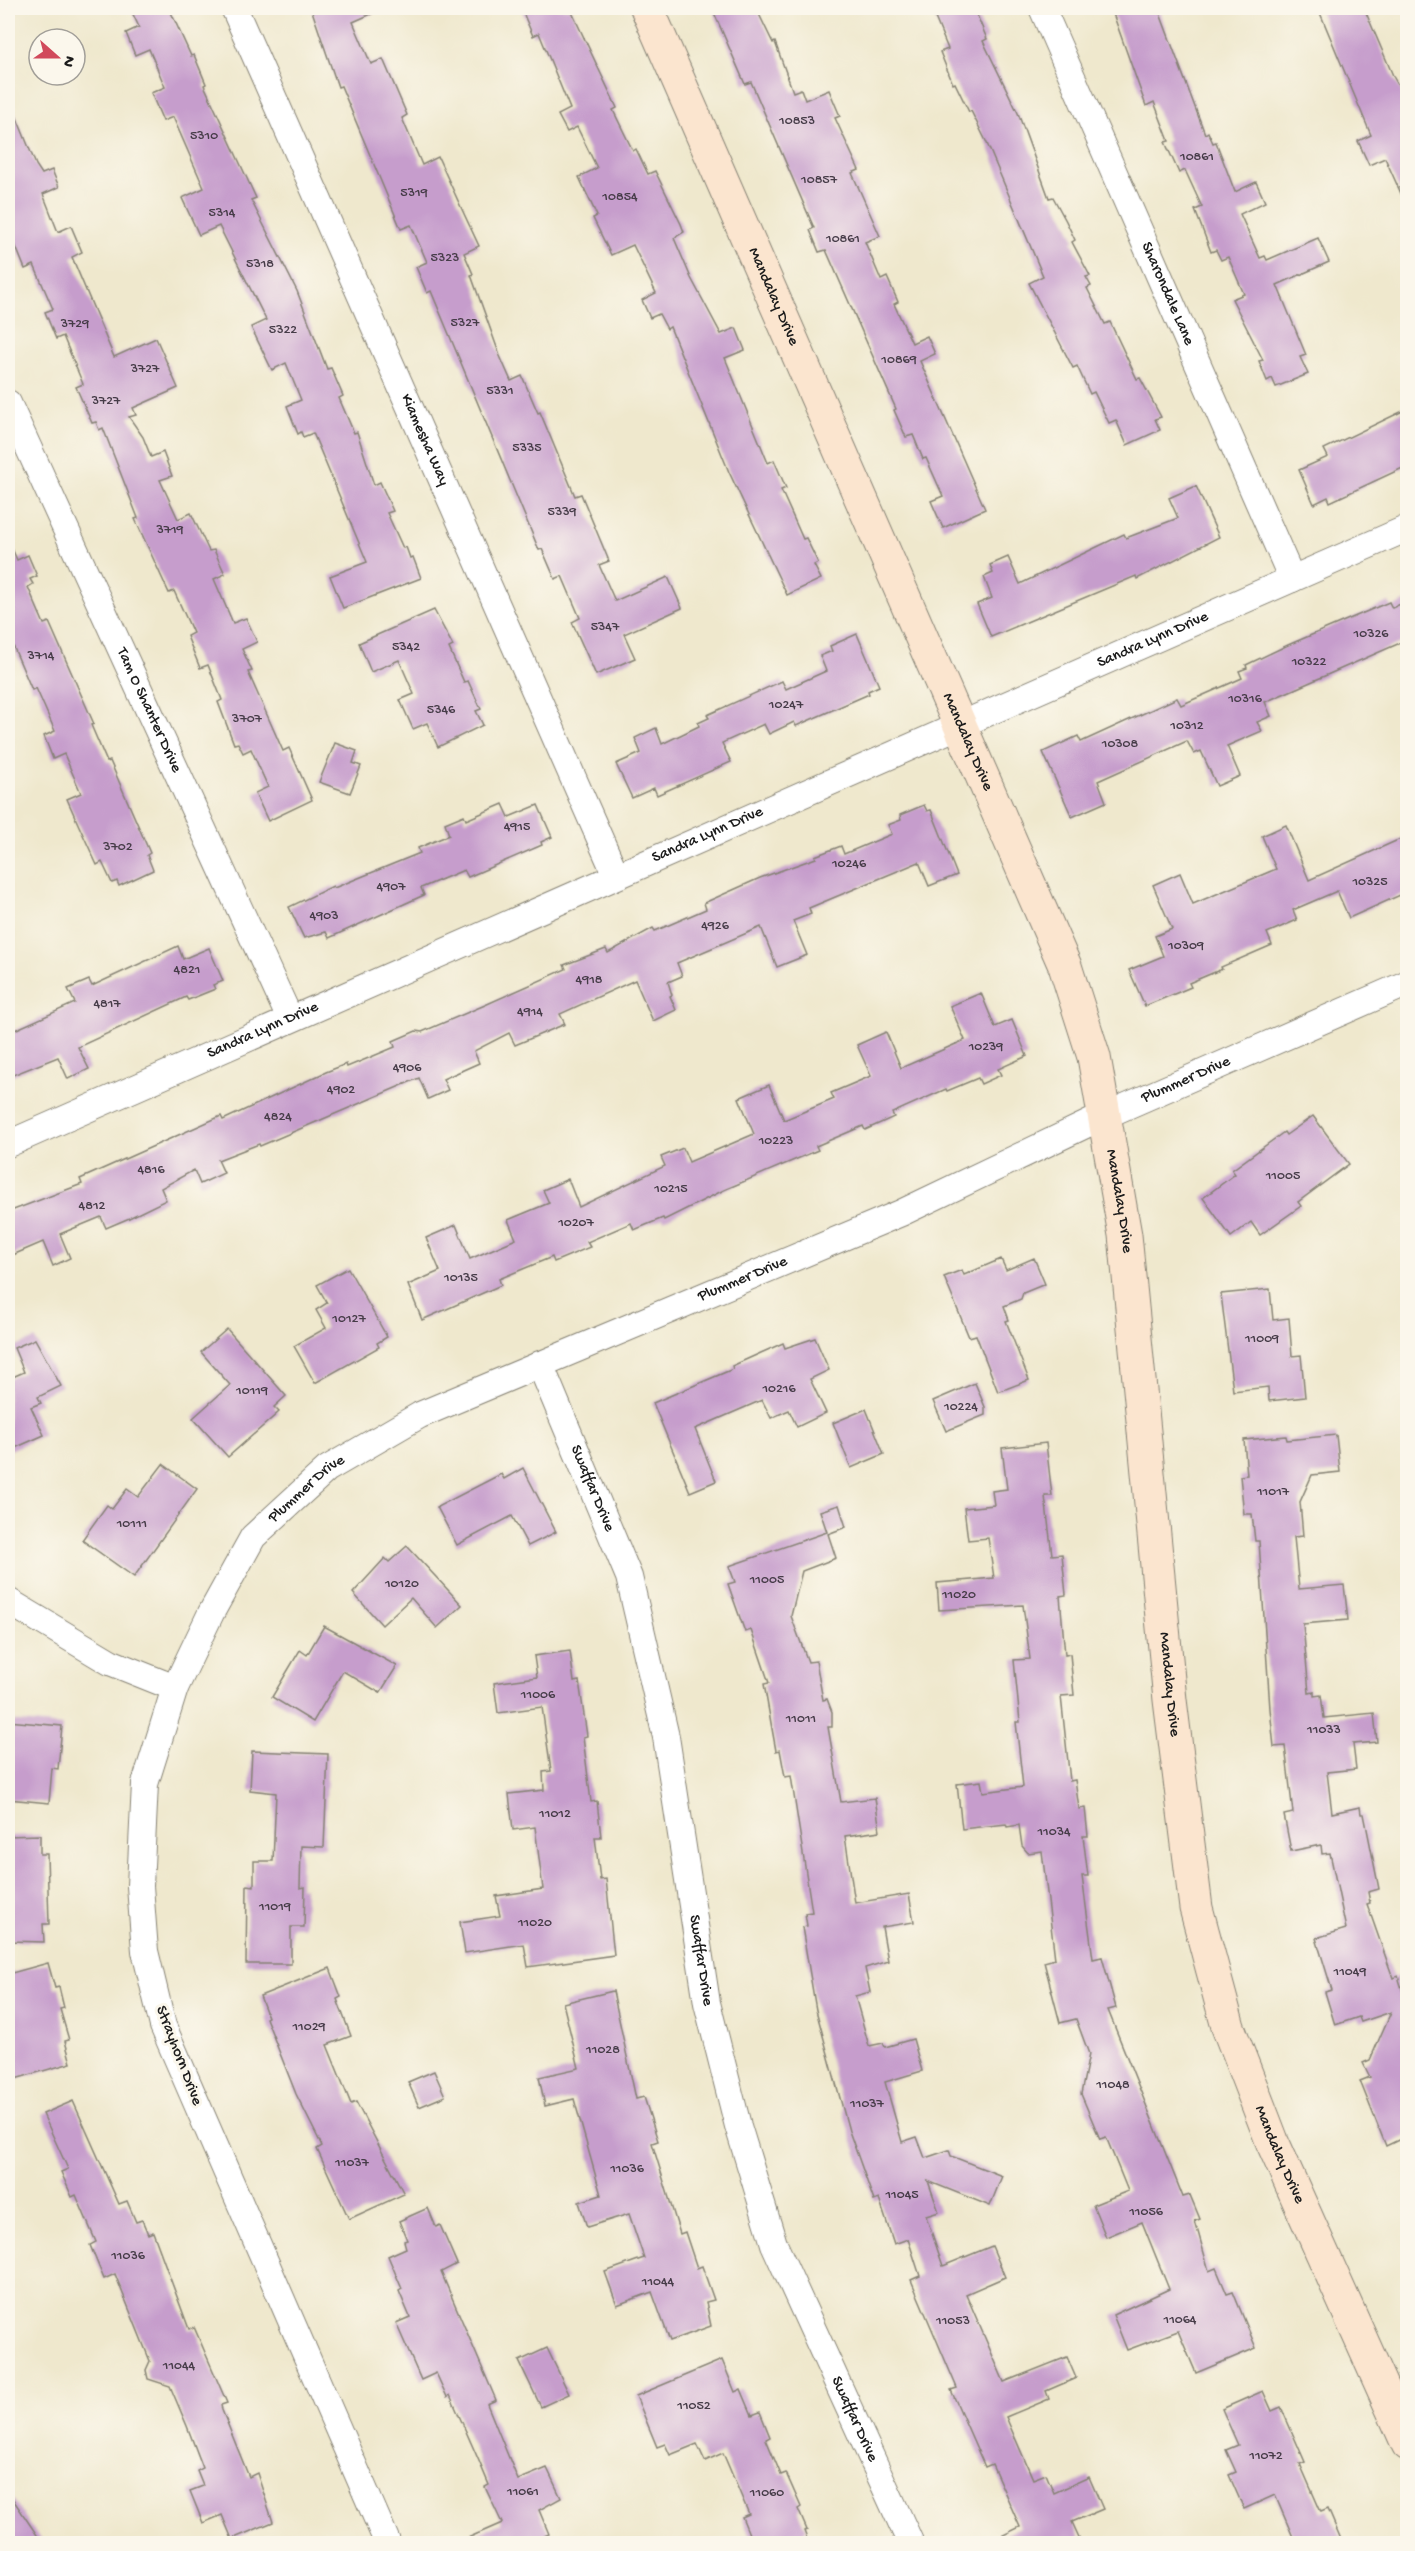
<svg xmlns="http://www.w3.org/2000/svg" width="1415" height="2551" viewBox="0 0 1415 2551" font-family="'Gochi Hand',sans-serif">
	<style>
		.building { fill: #c69dcc }
		.lines { fill: none; stroke-linecap: round; stroke-linejoin: round }
		.street-casing { stroke: #868274; stroke-width: 28 }
		.secondary-casing { stroke: #868274; stroke-width: 35 }
		.street { stroke: #fff; stroke-width: 26 }
		.secondary { stroke: #fbe5cf; stroke-width: 33 }
		.labels { text-anchor: middle; dominant-baseline: central; stroke-width: 6; stroke-linejoin: round; paint-order: stroke }
		.number-label { font-size: 14px; fill: #463c48 }
		.street-label { font-size: 16px; fill: #1c1c1c; stroke: #fbf7ec }
	</style>
	<rect width="100%" height="100%" fill="#fbf7ec"/>
	<filter id="ink" filterUnits="userSpaceOnUse"><feTurbulence type="fractalNoise" baseFrequency=".0167" numOctaves="2"/><feDisplacementMap in="SourceGraphic" scale="12" xChannelSelector="R" yChannelSelector="G"/><feConvolveMatrix kernelMatrix="1 2 1 2 8 2 1 2 1" color-interpolation-filters="sRGB"/></filter>
	<filter id="wash" filterUnits="userSpaceOnUse"><feTurbulence type="fractalNoise" baseFrequency=".008" numOctaves="4" result="noise"/><feDisplacementMap in="SourceGraphic" scale="24" xChannelSelector="R" yChannelSelector="G"/><feGaussianBlur stdDeviation="1.35" result="paint"/><feColorMatrix in="noise" values="0 0 0 0 0 0 0 0 0 0 0 0 0 0 0 0 0 1.4 0 .05"/><feComposite in="paint" operator="in"/></filter>
	<g filter="url(#wash)">
		<rect width="100%" height="100%" fill="#efe8cd"/>
		<g id="blocks">
			<g class="building">
				<polygon points="130,8 169,8 191,56 194,55 206,84 204,85 256,198 251,200 297,291 327,369 331,368 343,396 339,398 354,433 357,432 374,485 380,482 393,511 387,513 403,548 406,547 410,558 413,557 421,578 343,608 330,576 367,562 313,433 303,437 301,432 298,434 287,406 301,400 286,363 272,370 251,327 266,320 219,226 199,235 182,198 204,188 173,117 163,121 151,93 165,87 149,49 135,55 126,33 139,27"/>
				<polygon points="311,8 385,8 353,22 371,64 383,59 407,115 402,118 422,165 438,157 465,216 479,246 464,253 473,274 471,275 500,356 511,381 522,376 538,413 540,412 575,496 581,494 609,561 599,565 615,601 668,577 682,608 624,634 635,658 596,675 572,622 580,618 562,576 555,579 542,549 539,550 431,291 427,293 416,267 427,262 411,225 401,229 341,86 338,87"/>
				<polygon points="521,8 570,8 617,108 613,110 633,151 636,149 648,174 655,171 681,224 684,232 674,238 691,278 721,334 736,328 745,350 725,358 768,463 774,460 786,488 781,490 803,539 806,538 818,563 814,565 821,579 787,595 729,472 670,327 667,329 659,314 650,318 642,300 656,293 633,245 611,255 593,218 597,216 579,177 597,168 577,127 567,132 558,115 570,109 539,33 533,36"/>
				<polygon points="712,8 756,8 773,43 775,42 793,92 801,89 805,100 829,90 840,116 835,118 859,170 852,173 880,236 865,242 881,280 887,277 898,302 894,304 912,343 927,336 935,354 920,361 985,509 943,528 931,501 943,496 926,458 923,459 913,435 906,437 894,410 896,409 826,250 819,252 810,230 814,228 751,82 745,84"/>
				<polygon points="931,8 974,8 987,39 983,41 1018,113 1049,198 1053,197 1066,221 1075,240 1072,242 1090,276 1086,277 1091,286 1087,288 1105,324 1110,322 1137,379 1140,378 1161,417 1155,419 1160,430 1127,445 1116,420 1109,423 1094,392 1090,394 1077,366 1073,368 1029,283 1043,276 986,141 971,111 969,112 955,83 953,84 940,52 948,49"/>
				<polygon points="1111,8 1158,8 1205,134 1208,132 1213,143 1216,142 1235,192 1256,182 1265,202 1240,214 1260,258 1265,256 1267,260 1318,238 1329,262 1277,285 1306,355 1300,357 1308,374 1276,387 1272,378 1267,381 1259,361 1263,360 1232,299 1244,294 1228,257 1221,260 1216,250 1211,252 1195,210 1202,207 1185,170 1179,173 1165,142 1169,141 1154,102 1146,106"/>
				<polygon points="1318,8 1364,8 1394,78 1407,101 1407,207 1385,158 1369,165 1358,141 1371,135"/>
				<polygon points="8,96 36,165 42,174 52,170 59,187 43,194 58,232 71,226 82,252 72,257 114,357 156,338 178,388 133,408 136,415 129,417 143,437 151,457 163,452 172,476 160,480 178,519 191,513 209,551 214,550 225,574 214,579 233,623 246,618 257,642 242,649 252,671 248,672 283,751 289,748 312,800 268,821 255,793 268,787 251,749 243,753 238,743 234,744 218,702 222,700 208,665 200,668 187,636 193,633 174,591 169,593 135,519 138,518 103,428 99,430 96,422 92,423 76,387 83,384 63,336 56,339 45,312 53,309 34,265 25,269 8,227"/>
				<polygon points="1407,409 1407,466 1330,502 1328,497 1314,504 1299,470 1328,457 1324,449"/>
				<polygon points="1196,486 1219,537 1137,579 1136,576 991,637 977,604 992,598 984,577 993,573 990,565 1008,557 1020,584 1124,534 1126,538 1178,518 1169,498"/>
				<polygon points="8,539 17,560 28,555 37,576 30,579 33,584 28,587 44,624 49,622 94,724 91,725 107,762 110,761 150,853 147,855 153,870 119,886 117,881 112,883 102,862 97,865 79,826 67,799 81,793 64,754 53,759 44,736 55,731 36,688 32,690 8,634"/>
				<polygon points="1407,601 1407,640 1265,702 1271,716 1257,722 1262,731 1227,746 1240,776 1217,786 1201,751 1194,754 1187,741 1098,781 1106,802 1072,817 1043,752 1078,736 1081,742 1177,698 1181,705 1242,678 1239,671 1247,668 1246,665 1288,645 1389,602 1392,608"/>
				<polygon points="434,610 453,646 449,648 464,682 468,681 481,709 476,711 483,725 438,747 427,723 413,729 400,700 414,694 399,660 371,672 359,643"/>
				<polygon points="857,634 879,686 868,691 869,694 796,726 794,722 769,734 764,724 722,743 731,762 657,795 654,788 632,798 616,764 641,753 635,738 656,728 662,744 699,726 698,723 709,718 707,715 782,681 786,689 826,671 820,656 832,651 830,646"/>
				<polygon points="335,743 357,751 353,763 361,766 350,793 319,782"/>
				<polygon points="503,804 509,817 538,805 552,837 541,842 542,845 468,877 464,870 421,888 424,895 329,938 326,932 304,938 289,907 333,886 334,888 420,853 418,848 449,835 445,823 464,815 466,820"/>
				<polygon points="924,805 927,811 931,810 957,875 929,886 919,862 809,908 811,914 793,921 807,955 777,967 761,927 677,963 682,976 668,982 672,995 670,996 676,1010 653,1021 635,980 560,1014 565,1024 515,1045 509,1033 474,1051 479,1063 443,1079 448,1090 428,1099 419,1078 260,1146 259,1144 218,1160 224,1173 200,1184 194,1170 161,1188 166,1200 127,1219 106,1228 101,1217 60,1234 70,1258 53,1266 43,1242 8,1257 8,1212 82,1184 80,1179 221,1116 223,1120 326,1072 346,1064 347,1067 395,1047 393,1041 416,1031 422,1032 485,1005 566,969 564,965 606,949 608,953 653,928 655,931 706,909 704,903 760,878 816,858 815,856 841,846 844,854 892,834 888,825 901,820 900,815"/>
				<polygon points="1286,825 1309,880 1407,836 1407,892 1349,918 1337,891 1293,910 1297,920 1267,933 1272,945 1221,967 1222,969 1189,983 1191,987 1145,1006 1129,970 1163,956 1155,936 1172,929 1153,885 1180,873 1193,904 1276,869 1262,836"/>
				<polygon points="178,946 183,959 209,948 223,981 213,985 215,989 188,1000 186,997 78,1047 89,1069 68,1079 58,1057 8,1077 8,1033 75,1003 68,989 89,980 92,986"/>
				<polygon points="981,993 995,1027 1012,1020 1027,1056 998,1069 1001,1075 981,1084 978,1078 947,1091 946,1089 892,1113 894,1117 865,1130 863,1126 816,1146 818,1150 724,1190 664,1220 663,1218 634,1230 631,1223 587,1242 590,1247 554,1262 552,1257 499,1279 501,1285 422,1320 408,1285 440,1271 426,1238 456,1225 470,1259 516,1239 508,1220 549,1203 543,1190 568,1179 579,1207 665,1166 661,1157 683,1148 689,1162 754,1134 739,1098 769,1085 784,1120 834,1099 831,1093 871,1076 857,1045 886,1032 901,1068 965,1040 950,1006"/>
				<polygon points="1313,1116 1349,1164 1298,1202 1301,1206 1260,1235 1251,1222 1231,1237 1203,1198 1235,1174 1232,1170 1284,1132 1286,1135"/>
				<polygon points="1034,1258 1045,1284 1023,1293 1021,1299 1004,1306 1009,1320 1006,1321 1029,1380 998,1392 976,1335 969,1337 944,1277 962,1270 964,1275 1001,1259 1006,1270"/>
				<polygon points="348,1268 387,1337 377,1343 379,1347 315,1383 294,1346 326,1328 316,1310 327,1303 317,1285"/>
				<polygon points="1270,1289 1273,1320 1289,1318 1292,1356 1301,1355 1305,1397 1269,1401 1268,1387 1233,1391 1221,1294"/>
				<polygon points="227,1329 286,1396 274,1407 279,1412 228,1457 193,1418 230,1385 201,1352"/>
				<polygon points="815,1338 829,1370 810,1379 826,1413 797,1427 789,1410 771,1418 762,1400 695,1429 716,1481 690,1492 653,1403 733,1369 732,1366 783,1343 785,1348"/>
				<polygon points="35,1339 61,1386 38,1397 41,1403 31,1407 44,1435 8,1451 8,1379 24,1372 14,1348"/>
				<polygon points="975,1383 985,1407 985,1415 946,1431 933,1401"/>
				<polygon points="866,1409 884,1454 851,1468 833,1423"/>
				<polygon points="1336,1435 1340,1472 1312,1475 1300,1502 1303,1536 1294,1537 1299,1589 1344,1585 1348,1620 1303,1624 1309,1693 1314,1692 1314,1696 1321,1695 1324,1718 1374,1713 1377,1742 1353,1744 1356,1769 1327,1772 1332,1813 1360,1807 1361,1814 1364,1814 1379,1889 1368,1892 1370,1903 1367,1904 1393,1978 1398,1976 1402,1989 1407,1976 1407,2136 1386,2146 1360,2081 1370,2077 1363,2063 1370,2060 1391,2012 1361,2022 1359,2017 1335,2025 1325,1992 1332,1990 1316,1938 1346,1929 1330,1853 1322,1854 1321,1845 1291,1851 1284,1815 1293,1813 1285,1746 1274,1747 1270,1709 1259,1541 1255,1541 1252,1514 1244,1514 1240,1476 1247,1475 1244,1440 1286,1436 1287,1440"/>
				<polygon points="1046,1443 1052,1496 1045,1496 1052,1555 1062,1554 1066,1595 1060,1596 1065,1655 1070,1654 1074,1695 1061,1696 1070,1781 1075,1780 1079,1809 1085,1808 1088,1836 1083,1836 1088,1876 1082,1876 1093,1959 1102,1957 1116,2008 1108,2010 1183,2197 1190,2195 1200,2219 1195,2221 1209,2271 1216,2268 1227,2294 1233,2292 1256,2348 1196,2373 1178,2331 1127,2350 1113,2315 1169,2289 1142,2222 1106,2237 1093,2205 1128,2191 1106,2137 1100,2139 1081,2094 1089,2054 1076,2019 1060,2023 1044,1962 1055,1959 1042,1851 1028,1853 1022,1846 1019,1825 1007,1827 1006,1824 962,1829 957,1784 981,1781 983,1792 1023,1787 1016,1722 1020,1722 1014,1660 1030,1659 1023,1605 939,1610 937,1583 994,1578 988,1538 968,1540 964,1508 994,1505 992,1491 1007,1489 1002,1448"/>
				<polygon points="163,1464 197,1489 134,1577 82,1540 107,1505 112,1509 127,1489 138,1497"/>
				<polygon points="523,1468 556,1532 528,1546 512,1516 457,1545 437,1507 501,1474 504,1479"/>
				<polygon points="839,1505 846,1527 828,1534 836,1558 802,1571 791,1616 808,1662 816,1661 823,1700 827,1699 832,1712 832,1727 828,1727 841,1802 875,1798 880,1831 845,1836 855,1903 909,1894 914,1922 882,1927 888,1961 865,1968 870,1992 855,1996 869,2046 883,2043 885,2047 913,2039 922,2071 885,2082 902,2142 917,2137 925,2158 949,2150 951,2156 1002,2176 990,2206 928,2181 939,2212 926,2216 943,2266 992,2246 1005,2277 966,2294 1004,2382 1067,2357 1076,2378 1046,2391 1049,2399 1006,2417 1033,2479 1046,2474 1054,2493 1089,2477 1103,2509 1072,2522 1082,2544 985,2544 1020,2527 992,2464 985,2467 951,2390 957,2388 911,2280 920,2276 908,2239 894,2244 879,2199 874,2201 849,2131 816,2010 802,1927 807,1926 805,1913 812,1912 791,1776 785,1777 780,1750 776,1751 764,1684 769,1683 751,1630 745,1632 728,1584 735,1582 729,1566 827,1532 820,1511"/>
				<polygon points="407,1546 462,1605 437,1628 411,1598 382,1625 353,1593 385,1558 389,1562"/>
				<polygon points="324,1626 397,1666 380,1693 343,1671 313,1722 272,1697 300,1650 307,1655"/>
				<polygon points="570,1651 574,1682 579,1681 587,1736 583,1737 591,1802 597,1801 601,1837 595,1837 600,1880 606,1879 614,1955 528,1967 524,1944 465,1953 460,1922 500,1916 496,1896 543,1889 535,1827 513,1830 509,1794 544,1790 543,1772 551,1771 542,1707 498,1713 494,1683 537,1677 534,1656"/>
				<polygon points="8,1721 62,1726 58,1769 52,1768 49,1803 8,1799"/>
				<polygon points="252,1751 328,1754 324,1847 301,1846 300,1888 305,1887 304,1927 291,1927 291,1964 246,1964 247,1885 254,1886 254,1861 273,1861 276,1793 250,1790"/>
				<polygon points="40,1835 40,1854 47,1854 49,1924 43,1924 44,1942 8,1941 8,1836"/>
				<polygon points="48,1963 55,1988 59,1987 64,2008 60,2009 69,2040 65,2041 71,2063 8,2081 8,1974"/>
				<polygon points="330,1968 341,1997 337,1999 351,2036 327,2045 351,2104 356,2102 404,2194 349,2219 317,2149 322,2146 296,2094 266,2018 268,2017 260,1996"/>
				<polygon points="613,1991 636,2099 644,2097 658,2141 652,2143 680,2234 685,2232 697,2268 702,2266 714,2300 706,2302 711,2326 670,2341 652,2292 617,2305 605,2272 644,2258 629,2214 587,2227 579,2202 601,2195 574,2099 545,2106 539,2077 579,2068 563,2003"/>
				<polygon points="434,2071 445,2096 419,2107 408,2082"/>
				<polygon points="73,2101 119,2204 127,2201 136,2222 142,2220 148,2234 153,2232 189,2329 194,2327 227,2403 221,2405 222,2410 249,2477 257,2473 273,2522 232,2539 222,2515 203,2523 190,2491 203,2486 197,2471 203,2468 187,2426 170,2386 148,2379 146,2370 150,2361 115,2274 104,2279 90,2245 96,2242 76,2195 72,2197 61,2172 68,2169 43,2114"/>
				<polygon points="428,2208 436,2227 440,2225 457,2264 441,2272 496,2400 487,2404 518,2480 547,2468 561,2498 539,2510 549,2534 527,2544 454,2544 502,2523 485,2487 489,2485 479,2461 450,2395 447,2397 436,2373 421,2380 396,2323 410,2317 399,2291 402,2289 388,2256 406,2248 404,2241 407,2240 399,2221"/>
				<polygon points="547,2348 569,2394 541,2407 519,2361"/>
				<polygon points="722,2360 735,2392 741,2389 752,2415 760,2412 770,2437 766,2439 781,2475 786,2473 801,2507 798,2509 807,2530 804,2531 809,2544 753,2544 742,2517 749,2514 723,2453 705,2461 697,2444 670,2455 665,2444 657,2447 636,2396"/>
				<polygon points="1263,2391 1272,2411 1281,2407 1305,2462 1300,2464 1321,2512 1328,2509 1343,2544 1296,2544 1275,2495 1244,2509 1229,2475 1236,2472 1226,2450 1238,2445 1222,2409"/>
				<polygon points="8,2492 43,2544 8,2544"/>
			</g>
		</g>
	</g>
	<g filter="url(#ink)">
		<use href="#blocks" fill-opacity="0" stroke="#868274" stroke-width="1.5"/>
		<g class="lines">
			<g class="street-casing">
				<g id="street">
					<path id="s1" d="M234,8L615,873"/>
					<path id="s2" d="M1042,8L1292,579"/>
					<path id="s3" d="M8,403L290,1019"/>
					<path id="s4" d="M8,1144C473,936 941,734 1408,528"/>
					<path id="s5" d="M540,1364L629,1577L666,1737L707,2003L738,2126L774,2244L911,2544"/>
					<polyline points="8,1601 110,1662 175,1688"/>
					<path id="s6" d="M388,2544L163,2026L145,1951L140,1886L145,1784L175,1688L211,1613L253,1537L327,1469L420,1415L901,1213L1104,1116L1408,983"/>
				</g>
			</g>
			<g class="secondary-casing">
				<g id="secondary">
					<path id="s7" d="M647,8L1065,966L1094,1057L1125,1235L1170,1700L1196,1908L1228,2027L1272,2141L1408,2444"/>
				</g>
			</g>
			<use href="#street" class="street"/>
			<use href="#secondary" class="secondary"/>
		</g>
	</g>
	<g class="labels">
		<g class="number-label">
			<text x="797" y="121">10853</text>
			<text x="204" y="136">5310</text>
			<text x="1197" y="157">10861</text>
			<text x="819" y="180">10857</text>
			<text x="414" y="193">5319</text>
			<text x="620" y="197">10854</text>
			<text x="222" y="213">5314</text>
			<text x="843" y="239">10861</text>
			<text x="445" y="258">5323</text>
			<text x="260" y="264">5318</text>
			<text x="465" y="323">5327</text>
			<text x="75" y="324">3729</text>
			<text x="283" y="330">5322</text>
			<text x="899" y="360">10869</text>
			<text x="145" y="369">3727</text>
			<text x="500" y="391">5331</text>
			<text x="106" y="401">3727</text>
			<text x="527" y="448">5335</text>
			<text x="562" y="512">5339</text>
			<text x="170" y="530">3719</text>
			<text x="605" y="627">5347</text>
			<text x="1371" y="634">10326</text>
			<text x="406" y="647">5342</text>
			<text x="41" y="656">3714</text>
			<text x="1309" y="662">10322</text>
			<text x="1245" y="699">10316</text>
			<text x="786" y="705">10247</text>
			<text x="441" y="710">5346</text>
			<text x="247" y="719">3707</text>
			<text x="1187" y="726">10312</text>
			<text x="1120" y="744">10308</text>
			<text x="517" y="827">4915</text>
			<text x="118" y="847">3702</text>
			<text x="849" y="864">10246</text>
			<text x="1370" y="882">10325</text>
			<text x="391" y="887">4907</text>
			<text x="324" y="916">4903</text>
			<text x="715" y="926">4926</text>
			<text x="1186" y="946">10309</text>
			<text x="187" y="970">4821</text>
			<text x="589" y="980">4918</text>
			<text x="107" y="1004">4817</text>
			<text x="530" y="1012">4914</text>
			<text x="986" y="1047">10239</text>
			<text x="407" y="1068">4906</text>
			<text x="341" y="1090">4902</text>
			<text x="278" y="1117">4824</text>
			<text x="776" y="1141">10223</text>
			<text x="151" y="1170">4816</text>
			<text x="1283" y="1176">11005</text>
			<text x="671" y="1189">10215</text>
			<text x="92" y="1206">4812</text>
			<text x="576" y="1223">10207</text>
			<text x="461" y="1278">10135</text>
			<text x="349" y="1319">10127</text>
			<text x="1262" y="1339">11009</text>
			<text x="779" y="1389">10216</text>
			<text x="252" y="1391">10119</text>
			<text x="961" y="1407">10224</text>
			<text x="1273" y="1492">11017</text>
			<text x="132" y="1524">10111</text>
			<text x="767" y="1580">11005</text>
			<text x="402" y="1584">10120</text>
			<text x="959" y="1595">11020</text>
			<text x="538" y="1695">11006</text>
			<text x="801" y="1719">11011</text>
			<text x="1324" y="1730">11033</text>
			<text x="555" y="1814">11012</text>
			<text x="1054" y="1832">11034</text>
			<text x="275" y="1907">11019</text>
			<text x="535" y="1923">11020</text>
			<text x="1350" y="1972">11049</text>
			<text x="309" y="2027">11029</text>
			<text x="603" y="2050">11028</text>
			<text x="1113" y="2085">11048</text>
			<text x="867" y="2104">11037</text>
			<text x="352" y="2163">11037</text>
			<text x="627" y="2169">11036</text>
			<text x="902" y="2195">11045</text>
			<text x="1146" y="2212">11056</text>
			<text x="128" y="2256">11036</text>
			<text x="658" y="2282">11044</text>
			<text x="1180" y="2320">11064</text>
			<text x="953" y="2321">11053</text>
			<text x="179" y="2366">11044</text>
			<text x="694" y="2406">11052</text>
			<text x="1266" y="2456">11072</text>
			<text x="523" y="2492">11061</text>
			<text x="767" y="2493">11060</text>
		</g>
		<g class="street-label">
			<text stroke="none"><textPath href="#s2" startOffset="312">Sharondale Lane</textPath></text>
			<text stroke="none"><textPath href="#s7" startOffset="315">Mandalay Drive</textPath></text>
			<text stroke="none"><textPath href="#s1" startOffset="472">Kiamesha Way</textPath></text>
			<text stroke="none"><textPath href="#s4" startOffset="1251">Sandra Lynn Drive</textPath></text>
			<text stroke="none"><textPath href="#s3" startOffset="338">Tam O Shanter Drive</textPath></text>
			<text stroke="none"><textPath href="#s7" startOffset="801">Mandalay Drive</textPath></text>
			<text stroke="none"><textPath href="#s4" startOffset="765">Sandra Lynn Drive</textPath></text>
			<text stroke="none"><textPath href="#s4" startOffset="279">Sandra Lynn Drive</textPath></text>
			<text stroke="none"><textPath href="#s6" startOffset="2124">Plummer Drive</textPath></text>
			<text stroke="none"><textPath href="#s7" startOffset="1287">Mandalay Drive</textPath></text>
			<text stroke="none"><textPath href="#s6" startOffset="1638">Plummer Drive</textPath></text>
			<text stroke="none"><textPath href="#s5" startOffset="135">Swaffar Drive</textPath></text>
			<text stroke="none"><textPath href="#s6" startOffset="1152">Plummer Drive</textPath></text>
			<text stroke="none"><textPath href="#s7" startOffset="1773">Mandalay Drive</textPath></text>
			<text stroke="none"><textPath href="#s5" startOffset="621">Swaffar Drive</textPath></text>
			<text transform="translate(178 2056) rotate(69)">Strayhorn Drive</text>
			<text stroke="none"><textPath href="#s7" startOffset="2259">Mandalay Drive</textPath></text>
			<text stroke="none"><textPath href="#s5" startOffset="1107">Swaffar Drive</textPath></text>
		</g>
	</g>
	<rect width="1415" height="2551" fill="none" stroke="#fbf7ec" stroke-width="30"/>
	<g transform="translate(57 57) rotate(111)"><circle r="28" fill="#fbf7ec" stroke="#a29f99" stroke-width="1.5"/>
	<path d="M0-4.5L10 22L0 15L-10 22Z" fill="#d1495b"/>
	<text y="-9" font-size="16" font-weight="bold" text-anchor="middle" fill="#1c1c1c">N</text>
	</g>
</svg>
